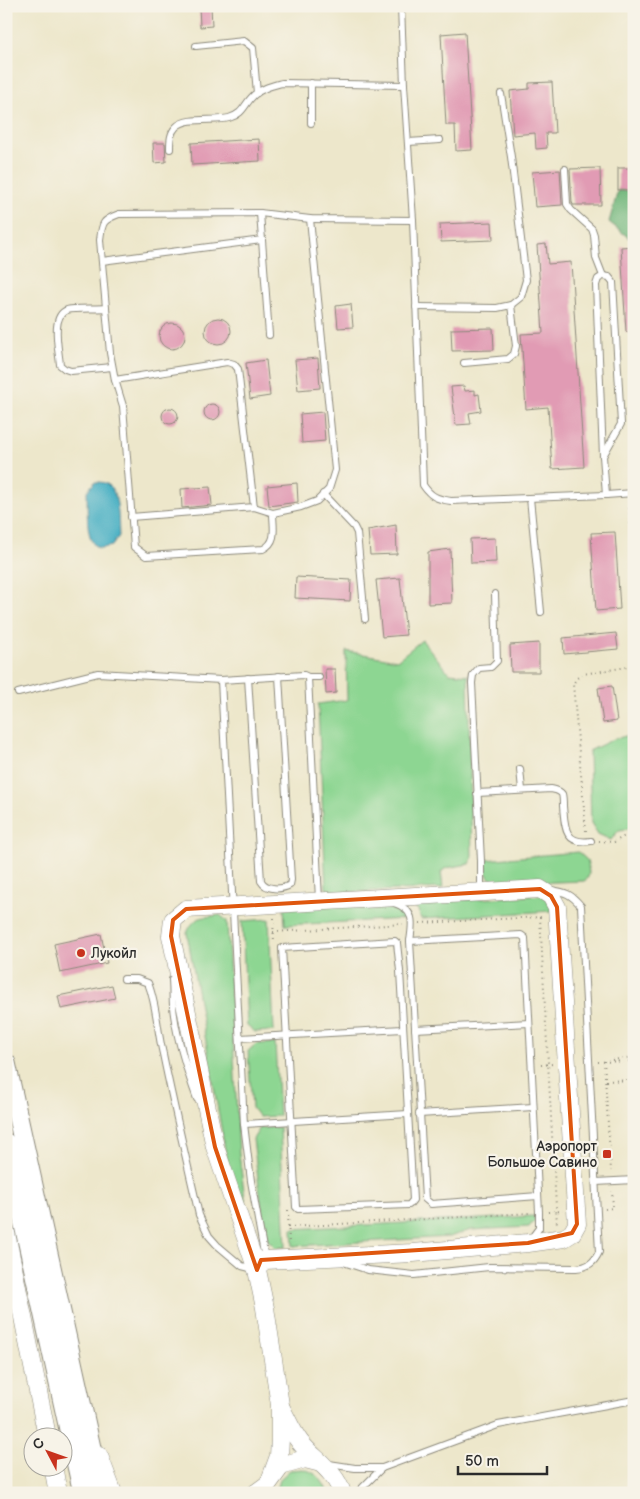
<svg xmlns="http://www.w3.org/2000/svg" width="640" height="1499" viewBox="0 0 640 1499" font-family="'Balsamiq Sans',sans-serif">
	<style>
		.green { fill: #8dd692; stroke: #5c805e }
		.forest { fill: #72b77c; stroke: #4e7154 }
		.water { fill: #43adc2; stroke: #376c76 }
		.building { fill: #e19bb4 }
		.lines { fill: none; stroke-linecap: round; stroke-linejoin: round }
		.lane-casing { stroke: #8c897b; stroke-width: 8 }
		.secondary-casing { stroke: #8c897b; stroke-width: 19 }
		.primary-casing { stroke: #8c897b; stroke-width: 21 }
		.path { stroke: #8c897b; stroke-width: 2; stroke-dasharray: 1 4; stroke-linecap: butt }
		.lane { stroke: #fff; stroke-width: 6 }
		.secondary { stroke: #fff; stroke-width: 18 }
		.primary { stroke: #fff; stroke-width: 19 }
		.marked { fill: none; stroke: #df570e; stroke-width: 4; stroke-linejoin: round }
		.poi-dot { fill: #c8321e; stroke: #f7f3e8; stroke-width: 2 }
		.labels { text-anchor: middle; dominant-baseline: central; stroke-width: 4.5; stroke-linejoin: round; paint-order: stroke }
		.poi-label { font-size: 14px; fill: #2b2b2b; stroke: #f7f3e8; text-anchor: start }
	</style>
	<rect width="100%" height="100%" fill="#f7f3e8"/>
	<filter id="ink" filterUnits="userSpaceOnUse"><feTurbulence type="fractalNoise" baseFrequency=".02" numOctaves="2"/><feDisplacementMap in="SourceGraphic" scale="10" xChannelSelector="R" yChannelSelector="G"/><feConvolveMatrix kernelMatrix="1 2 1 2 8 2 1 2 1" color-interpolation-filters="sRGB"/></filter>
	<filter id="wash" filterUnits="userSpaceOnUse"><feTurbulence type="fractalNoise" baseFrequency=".0096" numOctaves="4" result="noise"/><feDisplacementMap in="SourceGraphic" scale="20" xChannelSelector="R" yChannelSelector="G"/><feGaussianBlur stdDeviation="1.12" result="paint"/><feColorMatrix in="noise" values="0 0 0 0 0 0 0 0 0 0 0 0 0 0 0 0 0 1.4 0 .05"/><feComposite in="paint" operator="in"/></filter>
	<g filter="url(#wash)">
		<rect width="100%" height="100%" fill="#ede7cb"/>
		<g class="green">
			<polygon points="422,640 449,673 468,675 472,858 469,864 446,868 441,872 443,888 330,893 326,888 325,866 318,704 347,700 346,651 397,660"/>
			<polygon points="634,734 634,828 619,830 611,840 598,834 591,823 589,751 614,739"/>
			<path d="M578,852L587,860C588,868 592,877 584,881L499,884C486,878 486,874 485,860Z"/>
			<polygon points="545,895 552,911 421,919 418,910 411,903"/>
			<polygon points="351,904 374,909 395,908 403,912 406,919 285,925 284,908"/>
			<path d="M220,915L227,921L239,1154L247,1213L243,1215L228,1167L187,933C195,915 202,918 220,915Z"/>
			<polygon points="269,919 274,1031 255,1032 247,1025 242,921"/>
			<polygon points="275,1043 279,1116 259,1117 252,1108 248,1051 256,1044"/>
			<polygon points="280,1127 286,1247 276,1248 267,1239 264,1226 253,1139 260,1128"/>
			<polygon points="534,1216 535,1220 529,1227 471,1230 449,1237 293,1246 292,1229"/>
			<path d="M303,1469C316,1472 323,1480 328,1493H275L279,1480L290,1470Z"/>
		</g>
		<polygon class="forest" points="618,190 634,190 634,242 609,222"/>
		<path class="water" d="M95,482C99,482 104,482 107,484C120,492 118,522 119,536L112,546C108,547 103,548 99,548C84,544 88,504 87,491Z"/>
		<g id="blocks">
			<g class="building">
				<polygon points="199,6 211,6 212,26 200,27"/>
				<polygon points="465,32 472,150 456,151 455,125 446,125 441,34"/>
				<polygon points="552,82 555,133 546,133 547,148 536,149 535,133 513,135 510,91 529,89 529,83"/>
				<polygon points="259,139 260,161 192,165 191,143"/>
				<polygon points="153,143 165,143 166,162 154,163"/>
				<polygon points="600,168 601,205 573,205 572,202 570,169"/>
				<rect x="618" y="168" width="16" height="22"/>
				<polygon points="560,170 562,205 535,207 532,172"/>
				<polygon points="492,222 493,240 441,242 440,224"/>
				<polygon points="546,244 548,264 571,262 584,467 552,469 548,407 526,409 521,334 543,333 537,245"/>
				<polygon points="634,246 634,332 626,332 621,247"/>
				<polygon points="351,304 353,327 338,328 336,306"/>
				<circle cx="218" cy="331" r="13"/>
				<circle cx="172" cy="336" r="13"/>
				<polygon points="493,328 494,350 452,351 451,329"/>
				<polygon points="318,358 320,388 298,390 295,360"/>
				<polygon points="266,360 270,396 250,399 246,363"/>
				<polygon points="464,386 465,391 475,390 475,395 479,394 481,411 469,413 471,424 456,425 451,387"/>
				<circle cx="212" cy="412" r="8"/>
				<circle cx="170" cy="416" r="8"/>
				<polygon points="323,412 325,441 302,443 300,414"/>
				<polygon points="297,483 298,502 269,506 267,486"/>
				<polygon points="210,487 212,505 182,508 181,489"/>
				<polygon points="396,525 397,554 370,555 368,530"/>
				<polygon points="615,532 620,609 596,611 591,533"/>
				<polygon points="495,538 496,562 471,563 470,539"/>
				<polygon points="450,549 452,603 428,604 428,552"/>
				<polygon points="296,577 351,580 350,601 295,598"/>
				<polygon points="400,578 406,635 382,637 376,580"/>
				<polygon points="616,633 618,649 564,654 563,638"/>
				<polygon points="539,643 539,672 511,672 510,645"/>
				<polygon points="325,669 335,669 336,693 326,694"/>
				<polygon points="612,686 617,721 603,723 598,688"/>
				<polygon points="101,934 107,963 60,973 54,944"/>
				<polygon points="112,985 115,998 61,1009 58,996"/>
			</g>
		</g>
	</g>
	<g filter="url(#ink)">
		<use href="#blocks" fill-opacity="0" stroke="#8c897b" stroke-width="1"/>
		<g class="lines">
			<g class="lane-casing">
				<g id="lane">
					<path d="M401,6L404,85L413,220L423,485C431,497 437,499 451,501L606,495L634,493"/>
					<polyline points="196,46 244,41 253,48 257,93"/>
					<polyline points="311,83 311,123"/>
					<polyline points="408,142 440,140"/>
					<path d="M170,149C170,141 170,133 176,127C187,116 214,122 229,118C244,114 244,104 254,95C262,88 271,86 282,83L404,85"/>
					<polyline points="565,169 567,204 571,210 592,229 594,235 596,258 603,276"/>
					<polyline points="260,213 269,335"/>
					<polyline points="102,261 262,240"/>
					<polyline points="603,276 598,279 596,285 603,456 606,495"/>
					<polyline points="416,307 497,308 511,305 521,297 526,280 511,157 501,94"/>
					<path d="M106,308C99,309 72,308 67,310C50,316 59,351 60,365L65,369L71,371L112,367"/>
					<polyline points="464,363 508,359 514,354 516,346 511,305"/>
					<polyline points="115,380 227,362 234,364 238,369 254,507"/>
					<polyline points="603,456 621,424 613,282 609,277 603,276"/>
					<polyline points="323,494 354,527 357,533 365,619"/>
					<polyline points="530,498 541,612"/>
					<path d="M273,513C273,527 278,542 263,549L146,556L134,547L123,406L115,380L110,353L100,240C102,222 103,220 119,214L260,213L310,219L413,220"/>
					<polyline points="131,517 254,507 273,513 301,507 317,501 329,489 335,470 310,219"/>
					<polyline points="308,677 319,677"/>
					<path d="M248,678L261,881C266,890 281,890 290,885L291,880L279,676"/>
					<polyline points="18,693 98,673 221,680"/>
					<polyline points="520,769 522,790"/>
					<path d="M477,793L551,789C555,790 559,790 562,794C563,797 563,802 563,806C565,827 564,845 591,841"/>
					<polyline points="481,891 481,861 472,683 473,675 479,668 491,667 497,661 495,594"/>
					<path d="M394,903C415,910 413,922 410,941L425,1199L431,1204L538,1196"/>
					<polygon points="395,941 397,943 400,971 413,1200 409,1205 298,1209 296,1207 282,948"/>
					<polyline points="410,941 521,935 525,938 539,1212 539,1228 530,1240"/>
					<path d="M124,979H137L148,983C157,1005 157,1030 163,1054C174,1108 187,1162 199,1215L209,1236L217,1245L242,1266L254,1269"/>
					<path d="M172,980C173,991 172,1004 174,1015C178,1044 187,1071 197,1099"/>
					<polyline points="415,1029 529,1023"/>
					<polyline points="240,1038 403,1029"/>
					<polyline points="419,1114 533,1107"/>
					<polyline points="244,1124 408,1114"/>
					<polyline points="596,1182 634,1180"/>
					<polyline points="265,1259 251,1181 244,1124 221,680 304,675 308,677 319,900"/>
					<path d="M343,1262L368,1270L414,1275L489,1267L576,1268C588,1267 594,1263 599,1252L581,906C571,894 566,892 551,890"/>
					<polyline points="329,1464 355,1468 382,1468 357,1493"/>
					<polyline points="382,1468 498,1425 634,1400"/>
				</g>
			</g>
			<g class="secondary-casing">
				<g id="secondary">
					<polyline points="6,1233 47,1436"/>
					<polyline points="257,1270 259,1265 265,1260 413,1253 528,1243 564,1238 572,1233 577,1224 557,907 551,896 540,889 186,909 173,920 171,936 215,1147 257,1270 265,1308 280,1405 280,1439 279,1456 271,1478"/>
					<path d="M281,1408C287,1419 292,1432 300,1442C314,1460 335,1470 342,1493"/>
					<polyline points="99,1456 113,1493"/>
					<polyline points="53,1466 58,1493"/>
					<polyline points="256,1493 267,1485 281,1466 305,1459 321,1463"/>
				</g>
			</g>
			<g class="primary-casing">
				<g id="primary">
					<polyline points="6,1063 101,1493"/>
					<polyline points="6,1143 83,1493"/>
				</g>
			</g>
			<g class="path">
				<polyline points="629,503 634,580"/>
				<polyline points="586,831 573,684 577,678 583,674 634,666"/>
				<polyline points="599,841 614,842 634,831"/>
				<polyline points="273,918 274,943"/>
				<polyline points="420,923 540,917 557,1225"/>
				<polyline points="273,932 403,924"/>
				<polyline points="612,1060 634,1057"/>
				<polyline points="604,1061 611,1171"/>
				<polyline points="598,1062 634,1061"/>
				<polyline points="541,1065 553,1064"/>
				<polyline points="606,1081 634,1080"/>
				<polyline points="605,1209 613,1208 612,1191"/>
				<polyline points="288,1210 289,1245"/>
				<polyline points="548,1212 563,1211"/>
				<polyline points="288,1227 530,1213"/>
			</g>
			<use href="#lane" class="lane"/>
			<use href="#secondary" class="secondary"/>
			<use href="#primary" class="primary"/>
		</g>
	</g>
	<path class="marked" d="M540,889L551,896L557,907L577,1224L572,1233L528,1243L261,1260L257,1270L215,1147L171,936L173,920L186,909Z"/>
	<g class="poi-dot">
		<circle cx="81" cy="953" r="5"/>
		<rect x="602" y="1149" width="10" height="10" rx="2.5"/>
	</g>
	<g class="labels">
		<g class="poi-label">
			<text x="91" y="953">Лукойл</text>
			<text x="597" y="1146" text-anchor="end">Аэропорт<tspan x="597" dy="16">Большое Савино</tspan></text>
		</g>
	</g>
	<rect width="640" height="1499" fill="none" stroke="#f7f3e8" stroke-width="25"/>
	<g transform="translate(48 1452) rotate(311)"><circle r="24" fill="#f7f3e8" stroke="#a5a39c"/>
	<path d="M0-4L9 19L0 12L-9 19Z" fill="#c8321e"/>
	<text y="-8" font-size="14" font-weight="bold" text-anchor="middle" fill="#2b2b2b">С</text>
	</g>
	<path d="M458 1466v8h89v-8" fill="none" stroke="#2b2b2b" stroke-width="2.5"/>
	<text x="465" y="1466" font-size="15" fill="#2b2b2b" stroke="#f7f3e8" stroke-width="4" paint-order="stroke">50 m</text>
</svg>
